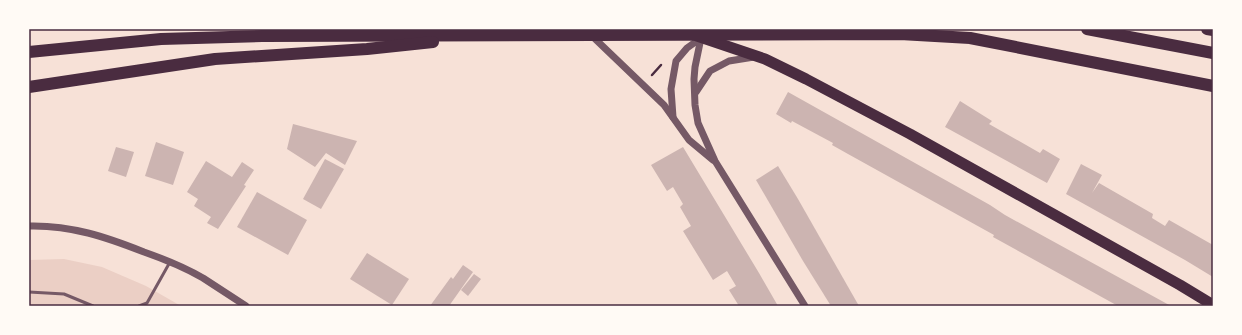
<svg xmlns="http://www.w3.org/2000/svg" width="1242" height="335" viewBox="0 0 1242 335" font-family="'Fira Sans Condensed',sans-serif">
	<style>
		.green { fill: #ebcfc5 }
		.building { fill: #ccb4b1 }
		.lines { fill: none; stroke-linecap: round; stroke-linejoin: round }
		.path { stroke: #4a2c40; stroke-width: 2.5 }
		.service { stroke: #755966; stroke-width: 3 }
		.tertiary { stroke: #755966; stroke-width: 7 }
		.trunk { stroke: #4a2c40; stroke-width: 11 }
		.motorway { stroke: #4a2c40; stroke-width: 12 }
		.neatline { fill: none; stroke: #4a2c40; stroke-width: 1.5 }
	</style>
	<rect width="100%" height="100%" fill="#f7e1d7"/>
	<polygon class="green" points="64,259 102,267 146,286 181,306 29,306 29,260"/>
	<g class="building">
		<polygon points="788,92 990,205 1005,215 1171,306 1118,306 993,237 994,235 848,154 832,145 833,143 792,121 791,123 776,114"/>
		<polygon points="960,101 992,121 989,124 1040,153 1043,149 1060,159 1047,183 945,127"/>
		<polygon points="293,124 357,141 345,165 326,153 315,167 287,149"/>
		<polygon points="156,142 184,152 173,185 145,176"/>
		<polygon points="116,147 134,152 126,177 108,171"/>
		<polygon points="683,147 759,273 778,306 739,306 729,290 736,286 727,271 713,280 683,231 691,226 680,207 683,204 673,187 667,191 651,165"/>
		<polygon points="325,159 344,169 321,209 303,199"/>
		<polygon points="206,161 232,177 242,162 254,170 244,185 246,186 218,229 207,223 211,217 194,206 198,199 187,192"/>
		<polygon points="1081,164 1102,175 1092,193 1099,183 1153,214 1152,218 1165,226 1169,220 1213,245 1213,277 1185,260 1066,194"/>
		<polygon points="778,166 798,199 859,306 831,306 803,261 756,180"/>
		<polygon points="257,192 307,220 288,255 237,227"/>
		<polygon points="367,253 409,279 392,305 350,279"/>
		<polygon points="463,265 473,272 449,306 430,306 451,277 453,279"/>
		<polygon points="474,274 481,279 468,296 461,290"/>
	</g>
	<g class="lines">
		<polyline class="path" points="652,75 661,65"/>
		<g class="service">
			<polyline points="29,292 64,294 93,306"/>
			<polyline points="139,306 147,303 170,262"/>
		</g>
		<g class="tertiary">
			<polyline points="591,35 664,105 689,140 713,160"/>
			<polyline points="701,38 695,67 694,79 695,105 698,123 715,161 805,306"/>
			<polyline points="696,92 710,71 729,61 754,57"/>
			<polyline points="673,117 671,89 676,61 687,48 701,38"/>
			<path d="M29,226C71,225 106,237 144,252C164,259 184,267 203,278C217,287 232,297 246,306"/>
		</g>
		<polyline class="trunk" points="697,36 765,59 806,79 910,134 1180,285 1213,305"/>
		<g class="motorway">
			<polyline points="1087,29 1213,53"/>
			<polyline points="1207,29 1213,30"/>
			<polyline points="29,52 161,39 262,36 900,34 970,38 1213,86"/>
			<polyline points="29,87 215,59 367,49 433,42"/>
		</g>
	</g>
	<rect width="1242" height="335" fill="none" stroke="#fffaf5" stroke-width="60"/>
	<rect x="30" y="30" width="1182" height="275" class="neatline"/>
</svg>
